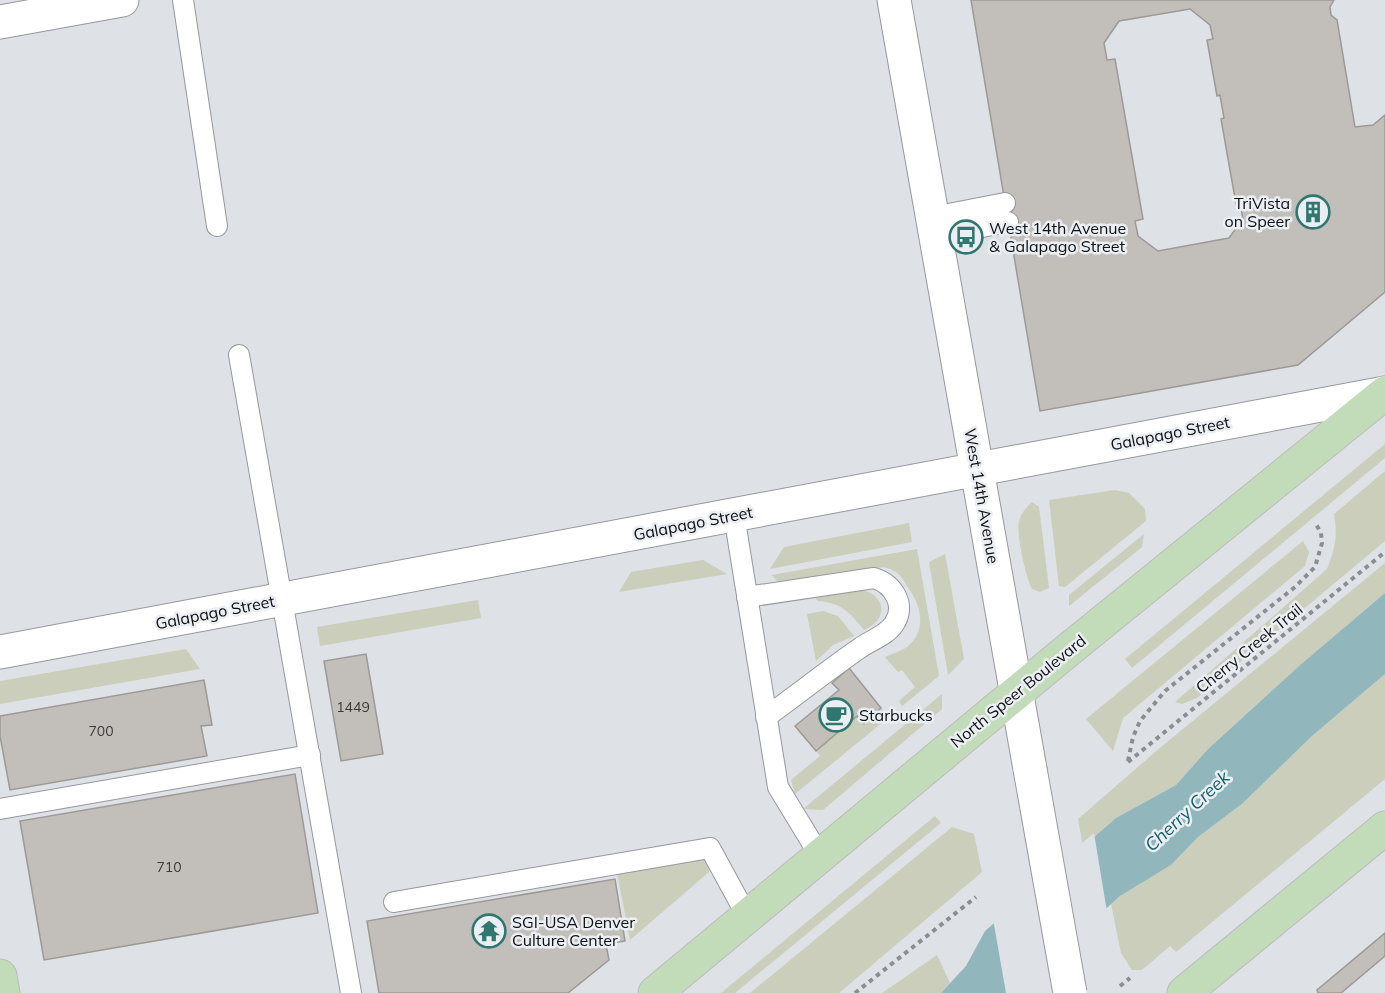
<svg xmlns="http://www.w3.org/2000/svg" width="1385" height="993" viewBox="0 0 1385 993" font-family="Mulish,sans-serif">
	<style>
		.green { fill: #cacebb }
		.water { fill: #91b6bc }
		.pier { fill: #dee1e6 }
		.building { fill: #c2bfbb; stroke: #9d9995; stroke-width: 1.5; fill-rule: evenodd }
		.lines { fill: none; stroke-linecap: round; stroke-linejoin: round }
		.lane-casing { stroke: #96989d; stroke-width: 22 }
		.street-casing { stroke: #96989d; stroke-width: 35 }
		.secondary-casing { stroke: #96989d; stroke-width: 35 }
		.primary-casing { stroke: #bbbcbc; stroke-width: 35 }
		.path { stroke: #8b8d91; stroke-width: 4; stroke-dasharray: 4.5 4.5; stroke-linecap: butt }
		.lane { stroke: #fff; stroke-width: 20 }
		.street { stroke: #fff; stroke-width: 33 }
		.secondary { stroke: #fff; stroke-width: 33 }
		.primary { stroke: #c2dbb9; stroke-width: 33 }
		.secondary-bridge-casing { stroke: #96989d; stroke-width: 35; stroke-linecap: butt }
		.secondary-bridge { stroke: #fff; stroke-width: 33 }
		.labels { text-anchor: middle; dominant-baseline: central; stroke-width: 5; stroke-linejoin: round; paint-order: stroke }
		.number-label { font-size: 14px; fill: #3a3a3b }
		.poi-label { font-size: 16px; fill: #0d0e10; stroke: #ebeff3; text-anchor: start }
		.street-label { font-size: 16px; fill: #0d0e10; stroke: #ebeff3 }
		.water-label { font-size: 18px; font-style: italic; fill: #14606a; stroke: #ebeff3 }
	</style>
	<rect width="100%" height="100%" fill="#dee1e6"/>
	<g class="green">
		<polygon points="1385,444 1385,458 1132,668 1125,659"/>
		<path d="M1385,471V541L1197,698L1182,704L1175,702L1327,569C1335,548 1338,537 1334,514Z"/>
		<polygon points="1115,490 1129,493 1145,509 1146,521 1065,587 1059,586 1049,500"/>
		<path d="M1032,502L1039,507L1049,588L1040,592L1032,589C1026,578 1016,534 1019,522C1021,513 1026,508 1032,502Z"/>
		<polygon points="909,523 912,542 770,569 784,547"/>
		<polygon points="1144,534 1142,547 1069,606 1069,595"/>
		<polygon points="1303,541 1309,552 1305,566 1123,718 1113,751 1086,719"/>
		<path d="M917,549L939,676L902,706L899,701L915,687L902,670L898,672L885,657C892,654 901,651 907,647C926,632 922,609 911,592C901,577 901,572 884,567L778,582L772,575Z"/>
		<polygon points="945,554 964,659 948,675 929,562"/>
		<polygon points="703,560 727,574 619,592 631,572"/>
		<polygon points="1385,563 1385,593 1299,666 1208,749 1176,785 1116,818 1083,846 1078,819 1161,747"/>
		<path d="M862,590C887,596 888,620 864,630C850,612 840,602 817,601L816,598Z"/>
		<polygon points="478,600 481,618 320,646 317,627"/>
		<polygon points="823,611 838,616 854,636 833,645 816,661 807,614"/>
		<polygon points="186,649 200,669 0,704 0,681"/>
		<polygon points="1385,674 1385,779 1176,952 1170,946 1142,970 1132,970 1121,953 1111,904 1120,896 1171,865 1198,837 1243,803 1312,736"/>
		<polygon points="942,694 942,709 823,810 803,809"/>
		<polygon points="881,708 889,717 795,794 791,780 820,756 816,751 857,716 864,723"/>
		<polygon points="935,816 941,823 735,993 721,993"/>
		<polygon points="952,827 974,834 982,872 839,993 750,993"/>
		<polygon points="707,857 709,872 630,940 617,873"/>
		<polygon points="937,955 950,983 941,993 882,993"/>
	</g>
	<polygon class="water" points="1385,593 1385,674 1312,736 1243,803 1198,837 1171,865 1120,896 1012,993 941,993 966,966 985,931 1116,818 1176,785 1208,749 1299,666"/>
	<polygon class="pier" points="1094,833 1107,912 1016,993 1006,993 993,919"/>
	<g class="building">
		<path d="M971,0H1334L1330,7L1331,15L1337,20L1355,127L1373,125L1385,115V292L1298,365L1040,411ZM1190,9L1210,25L1213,39L1207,40L1217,96L1220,95L1224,118L1221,119L1236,204L1240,203L1243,219L1229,238L1158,251L1138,236L1135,221L1143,219L1115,59L1107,60L1104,43L1119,21Z"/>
		<polygon points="366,654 383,754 341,761 324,661"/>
		<polygon points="849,668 881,708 864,724 857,716 816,751 795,726 839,690 832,683"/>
		<polygon points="204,680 212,725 201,726 207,756 10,790 0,736 0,716"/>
		<polygon points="295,774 318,913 44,960 20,821"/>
		<polygon points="615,879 625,941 606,944 609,960 568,993 379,993 367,921"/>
		<polygon points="1385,933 1385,956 1341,993 1318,993 1317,990"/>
	</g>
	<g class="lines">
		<g class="lane-casing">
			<g id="lane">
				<polyline points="183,0 217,226"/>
				<polyline points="933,217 1005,203"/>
				<polyline points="936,236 1008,222"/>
				<polyline points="239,355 351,993"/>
				<polyline points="734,515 778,787 820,856"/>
				<path d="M747,597L874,578C893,584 907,605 894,624C886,636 871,640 860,648C828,670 798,694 766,717"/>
				<polyline points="0,809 310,755"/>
				<polyline points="394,902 710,848 747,916"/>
			</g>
		</g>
		<g class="street-casing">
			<polyline id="street" points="0,22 122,0"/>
		</g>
		<g class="secondary-casing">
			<g id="secondary">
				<polyline points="894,0 1030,769"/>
				<polyline points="0,652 1385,393"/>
			</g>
		</g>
		<g class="primary-casing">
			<g id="primary">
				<polyline points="0,976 3,993"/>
				<polyline points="655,993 1062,655 1385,393"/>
				<polyline points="1184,993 1385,828"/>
			</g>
		</g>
		<g class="path">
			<polyline points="1128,761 1133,737 1140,721 1165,691 1295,587 1315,567 1322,543 1321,533 1316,524"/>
			<polyline points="1128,762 1385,552"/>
			<polyline points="1120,986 1130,978"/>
			<polyline points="855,993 976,897"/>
		</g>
		<use href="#lane" class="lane"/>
		<use href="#street" class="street"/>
		<use href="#secondary" class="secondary"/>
		<use href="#primary" class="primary"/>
		<g class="secondary-bridge-casing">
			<polyline id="secondary-bridge" points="1030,769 1070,993"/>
		</g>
		<use href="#secondary-bridge" class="secondary-bridge"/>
	</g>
	<defs>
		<g id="building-ring" transform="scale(1.725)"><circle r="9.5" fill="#ebeff3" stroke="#307770" stroke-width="1.5"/><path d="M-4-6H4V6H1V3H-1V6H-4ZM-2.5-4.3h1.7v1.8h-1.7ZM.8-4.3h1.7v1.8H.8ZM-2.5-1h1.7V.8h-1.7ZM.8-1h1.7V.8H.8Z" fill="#307770"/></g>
		<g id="bus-ring" transform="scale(1.725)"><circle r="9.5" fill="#ebeff3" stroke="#307770" stroke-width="1.5"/><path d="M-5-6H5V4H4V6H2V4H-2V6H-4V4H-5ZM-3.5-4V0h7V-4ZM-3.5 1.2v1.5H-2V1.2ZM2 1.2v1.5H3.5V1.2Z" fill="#307770"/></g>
		<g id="cafe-ring" transform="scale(1.725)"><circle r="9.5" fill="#ebeff3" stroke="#307770" stroke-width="1.5"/><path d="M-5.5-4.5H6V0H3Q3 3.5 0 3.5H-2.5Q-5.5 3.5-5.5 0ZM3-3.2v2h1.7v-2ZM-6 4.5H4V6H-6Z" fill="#307770"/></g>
		<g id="temple-ring" transform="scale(1.725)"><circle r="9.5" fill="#ebeff3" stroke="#307770" stroke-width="1.5"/><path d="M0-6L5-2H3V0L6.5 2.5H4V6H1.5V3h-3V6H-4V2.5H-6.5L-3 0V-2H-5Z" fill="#307770"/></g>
	</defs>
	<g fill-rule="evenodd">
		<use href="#building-ring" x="1313" y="212"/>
		<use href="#bus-ring" x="966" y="237"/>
		<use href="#cafe-ring" x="836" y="715"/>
		<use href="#temple-ring" x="489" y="931"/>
	</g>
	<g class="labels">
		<g class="number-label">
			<text x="353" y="707">1449</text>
			<text x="101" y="731">700</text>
			<text x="169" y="867">710</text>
		</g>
		<g class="poi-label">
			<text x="1290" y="203" text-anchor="end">TriVista<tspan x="1290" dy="18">on Speer</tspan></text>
			<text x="989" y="228">West 14th Avenue<tspan x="989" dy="18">&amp; Galapago Street</tspan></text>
			<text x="859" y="715">Starbucks</text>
			<text x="512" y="922">SGI-USA Denver<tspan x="512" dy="18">Culture Center</tspan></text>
		</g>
		<g class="street-label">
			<text transform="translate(1170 433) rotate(-11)">Galapago Street</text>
			<text transform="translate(982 496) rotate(80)">West 14th Avenue</text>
			<text transform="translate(693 523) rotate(-11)">Galapago Street</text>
			<text transform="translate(215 612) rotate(-11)">Galapago Street</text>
			<text transform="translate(1249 648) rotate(-39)">Cherry Creek Trail</text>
			<text transform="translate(1018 691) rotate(-39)">North Speer Boulevard</text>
		</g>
		<g class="water-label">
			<text transform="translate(1187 811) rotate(-43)">Cherry Creek</text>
		</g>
	</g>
</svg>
